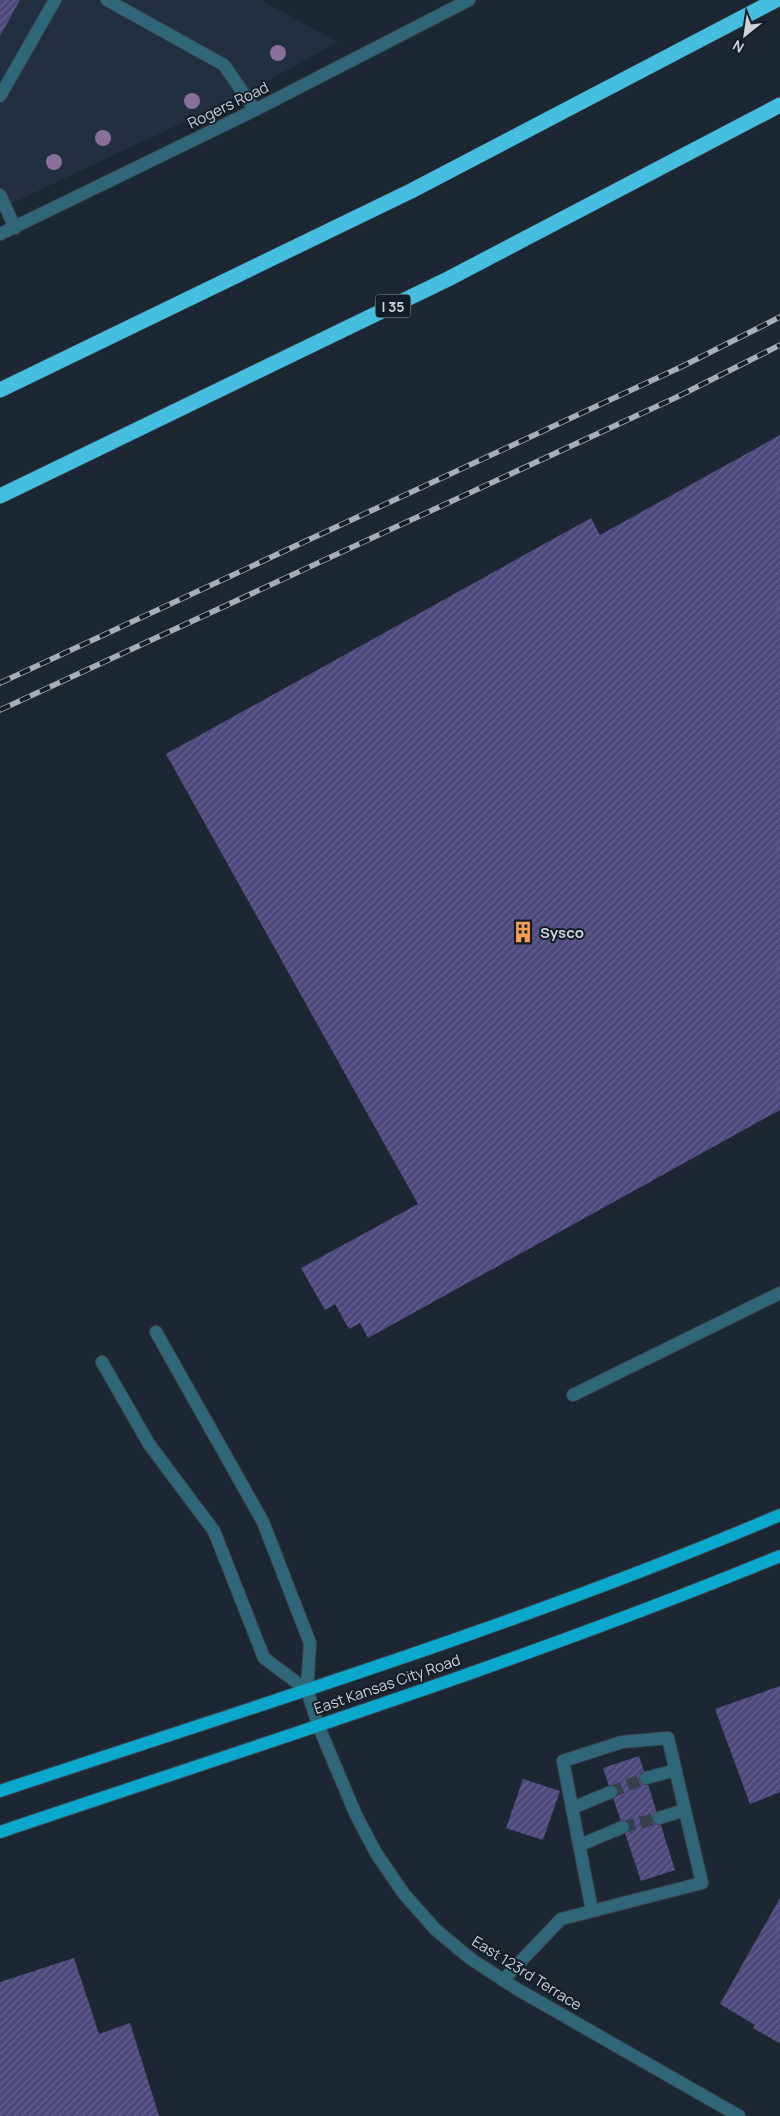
<svg xmlns="http://www.w3.org/2000/svg" width="780" height="2116" viewBox="0 0 780 2116" font-family="Manrope,sans-serif">
	<style>
		.built { fill: #212f41 }
		.building { fill: url(#building-hatch) }
		.lines { fill: none; stroke-linecap: round; stroke-linejoin: round }
		.minor-tunnel { stroke: #37414c; stroke-width: 12; stroke-dasharray: 12 6; stroke-linecap: butt }
		.minor-casing { stroke: #39434e; stroke-width: 14 }
		.major-casing { stroke: #39434e; stroke-width: 14 }
		.highway-casing { stroke: #39434e; stroke-width: 16 }
		.minor { stroke: #2f6778; stroke-width: 12 }
		.major { stroke: #0aa8cc; stroke-width: 12 }
		.highway { stroke: #46bee0; stroke-width: 15 }
		.rail-casing { stroke: #a6aeb7; stroke-width: 5.5 }
		.rail { stroke: #131d29; stroke-width: 4; stroke-dasharray: 11; stroke-linecap: butt }
		.tree { fill: #896f9c }
		.labels { text-anchor: middle; dominant-baseline: central; stroke-width: 4; stroke-linejoin: round; paint-order: stroke }
		.shield { fill: #131d29; stroke: #949ca6; stroke-width: 1 }
		.shield-label { font-size: 14px; font-weight: bold; fill: #ccd3db }
		.street-label { font-size: 15px; fill: #ccd3db; stroke: #131d29 }
		.poi-label { font-size: 15px; font-weight: bold; fill: #ccd3db; stroke: #131d29; text-anchor: start }
	</style>
	<defs>
		<pattern id="building-hatch" width="6" height="6" patternUnits="userSpaceOnUse" patternTransform="scale(1.25)"><rect width="6" height="6" fill="#4e497d"/><path d="M-1 1l2-2M0 6l6-6M5 7l2-2" fill="none" stroke="#66628f"/></pattern>
	</defs>
	<rect width="100%" height="100%" fill="#1d2733"/>
	<polygon class="built" points="0,0 261,0 338,42 247,92 0,209"/>
	<g class="building">
		<polygon points="0,0 20,0 0,36"/>
		<polygon points="780,435 780,1110 368,1338 360,1323 349,1329 335,1304 325,1310 301,1268 418,1204 166,754 591,518 600,535"/>
		<polygon points="780,1686 780,1792 750,1804 715,1709"/>
		<polygon points="639,1756 675,1870 641,1881 603,1768"/>
		<polygon points="523,1779 560,1791 543,1840 506,1828"/>
		<polygon points="780,1898 780,2041 779,2043 753,2028 755,2025 720,2004"/>
		<polygon points="74,1958 99,2034 130,2023 159,2116 0,2116 0,1982"/>
	</g>
	<g class="lines">
		<g class="minor-tunnel">
			<polyline points="611,1792 646,1778"/>
			<polyline points="623,1827 659,1818"/>
		</g>
		<g class="minor-casing">
			<g id="minor">
				<polyline points="107,0 224,65 255,110"/>
				<polyline points="0,96 55,0"/>
				<polyline points="0,195 15,228"/>
				<polyline points="0,234 255,110 469,0"/>
				<polyline points="156,1332 263,1522 310,1643 307,1690 318,1725 356,1815 376,1853 404,1894 436,1930 471,1959 517,1989 739,2116"/>
				<polyline points="102,1362 149,1444 214,1531 264,1658 307,1690"/>
				<polyline points="573,1395 780,1293"/>
				<polyline points="646,1778 676,1770"/>
				<polyline points="572,1808 611,1792"/>
				<polyline points="659,1818 685,1810"/>
				<polyline points="580,1845 623,1827"/>
				<polyline points="503,1980 561,1919 702,1883 668,1738 622,1742 563,1761 592,1911"/>
			</g>
		</g>
		<g class="major-casing">
			<g id="major">
				<path d="M0,1791C262,1704 526,1623 780,1515"/>
				<path d="M0,1832C261,1744 525,1661 780,1556"/>
			</g>
		</g>
		<g class="highway-casing">
			<g id="highway">
				<polyline points="0,390 411,191 776,0"/>
				<polyline points="0,496 448,279 780,105"/>
			</g>
		</g>
		<use href="#minor" class="minor"/>
		<use href="#major" class="major"/>
		<use href="#highway" class="highway"/>
		<g class="rail-casing">
			<g id="rail">
				<polyline points="0,683 683,366 780,317"/>
				<polyline points="0,710 677,397 780,345"/>
			</g>
		</g>
		<use href="#rail" class="rail"/>
	</g>
	<g class="tree">
		<circle cx="278" cy="53" r="8"/>
		<circle cx="192" cy="101" r="8"/>
		<circle cx="103" cy="138" r="8"/>
		<circle cx="54" cy="162" r="8"/>
	</g>
	<defs>
		<g id="building-bare" transform="scale(1.725)"><path d="M-4-6H4V6H1V3H-1V6H-4ZM-2.5-4.3h1.7v1.8h-1.7ZM.8-4.3h1.7v1.8H.8ZM-2.5-1h1.7V.8h-1.7ZM.8-1h1.7V.8H.8Z" fill="#fb9e50" stroke="#131d29" stroke-width="2.5" paint-order="stroke"/></g>
	</defs>
	<g fill-rule="evenodd">
		<use href="#building-bare" x="523" y="932"/>
	</g>
	<g class="labels">
		<rect class="shield" x="375.5" y="294.5" width="35" height="23" rx="4"/>
		<g class="shield-label">
			<text x="393" y="306">I 35</text>
		</g>
		<g class="street-label">
			<text transform="translate(228 105) rotate(-26)">Rogers Road</text>
			<text transform="translate(387 1684) rotate(-19)">East Kansas City Road</text>
			<text transform="translate(527 1973) rotate(32)">East 123rd Terrace</text>
		</g>
		<g class="poi-label">
			<text x="540" y="932">Sysco</text>
		</g>
	</g>
	<g transform="translate(745 35) rotate(210)" stroke="#131d29" stroke-width="4" paint-order="stroke">
	<path d="M0-4L9 19L0 12L-9 19Z" fill="#ccd3db"/>
	<text y="-8" font-size="14" font-weight="bold" text-anchor="middle" fill="#ccd3db">N</text>
	</g>
</svg>
